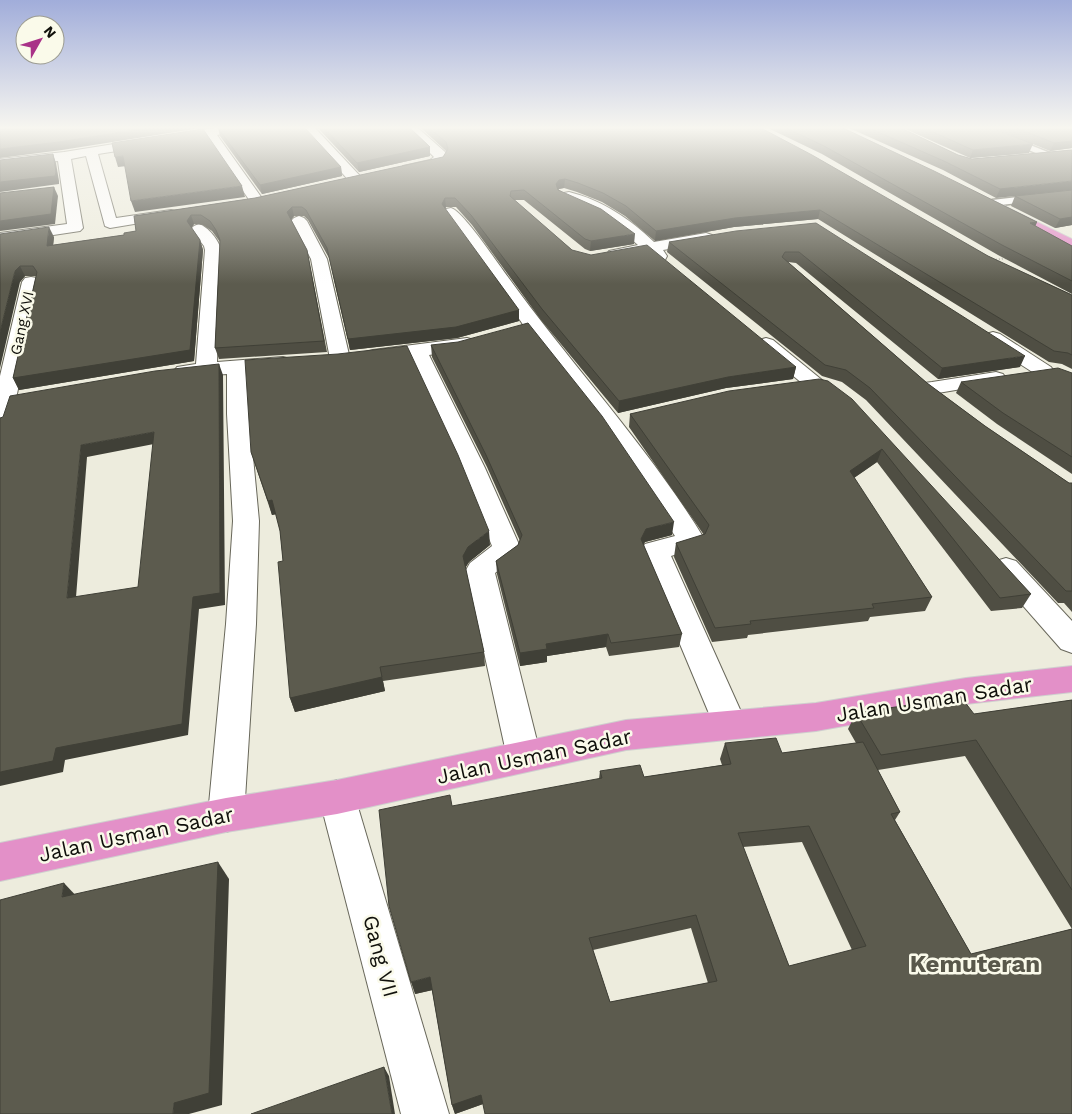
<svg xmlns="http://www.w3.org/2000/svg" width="1072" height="1114" viewBox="0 0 1072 1114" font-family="'Work Sans',sans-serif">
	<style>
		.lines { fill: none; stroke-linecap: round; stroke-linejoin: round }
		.service-casing { stroke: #68675a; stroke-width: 3 }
		.minor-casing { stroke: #68675a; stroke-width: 2 }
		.trunk-casing { stroke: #cfcfce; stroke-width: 2 }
		.path { stroke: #7f7e74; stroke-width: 2; stroke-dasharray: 0.5 2.5; stroke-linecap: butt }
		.service { fill: #fff; fill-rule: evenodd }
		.minor { fill: #fff; fill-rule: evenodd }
		.trunk { fill: #e390c8; fill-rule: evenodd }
		.wall { fill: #4f4e43; fill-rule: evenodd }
		.shaded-wall { fill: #404037 }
		.building { fill: #5c5b4e; stroke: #404037; fill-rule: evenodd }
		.labels { text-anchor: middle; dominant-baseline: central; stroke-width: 5; stroke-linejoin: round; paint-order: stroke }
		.far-street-label { font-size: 15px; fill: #10100b; stroke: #fafaea }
		.near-street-label { font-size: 21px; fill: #10100b; stroke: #fafaea }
		.near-quarter-label { font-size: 24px; font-weight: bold; fill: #58574a; stroke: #fafaea }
	</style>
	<rect width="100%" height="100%" fill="#edecdd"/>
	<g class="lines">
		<g class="service-casing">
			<g id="service">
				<polygon points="974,128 988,128 1055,155 1054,157 1046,157"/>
				<polygon points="1072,191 1072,197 992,206 986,203 992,200"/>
			</g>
		</g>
		<g class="minor-casing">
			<g id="minor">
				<polygon points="214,128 243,128 241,131 217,135 264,201 262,204 252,204 206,137 98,154 116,218 171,210 176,211 178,214 176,217 110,228 105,226 86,156 71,159 83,228 80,231 0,243 0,233 67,224 58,161 0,167 0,159 64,152"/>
				<polygon points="302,128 315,128 361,177 363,180 361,183 351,183"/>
				<path d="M405,128H418L445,152L447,158C438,169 421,170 408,173L403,172L401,169L403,166L430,160L434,157Z"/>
				<path d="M569,192C602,200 630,219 654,242L706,233L712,235L714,238L712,241L706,243L663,250L667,256L665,260C656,262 653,259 647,253L615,259L609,257L607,254L609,251L638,245L607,218L564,199L562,196L564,193Z"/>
				<path d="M451,208C463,211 498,264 508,277C572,366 648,446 705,540L702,546L671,556L747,725L742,735L730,739L718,735L641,551L645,544L675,536L603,427L526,329L460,232L454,227L444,212L446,209Z"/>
				<polygon points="299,216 304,218 307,221 327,259 350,359 347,363 340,365 333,363 330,359 311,259 291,221 294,218"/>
				<path d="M199,224C208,227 219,240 221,250L217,362L283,357L290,359L293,363L290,367L248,372L249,414L259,521L256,624L244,815L239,827L226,832L213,827L208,815L226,624L233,521L227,414V374L184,377L177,375L174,371L177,367L196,364L205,250L204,246L191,229L194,226Z"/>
				<polygon points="31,277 37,278 40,282 11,423 8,428 0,430 0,376 22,282 25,278"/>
				<polygon points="993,332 1000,334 1051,367 1054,371 1051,375 1044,377 1037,375 986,342 983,338 986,334"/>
				<polygon points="467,338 474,340 477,344 474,348 429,355 485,468 521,549 517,556 495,573 541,757 536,768 524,772 512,768 507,757 466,570 470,563 492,546 461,468 410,357 373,362 366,360 363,356 366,352 373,350"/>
				<polygon points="766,338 773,340 822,380 826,384 822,388 815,390 808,388 759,348 756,344 759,340"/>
				<polygon points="996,372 1003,374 1006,378 1003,382 932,394 924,393 921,388 924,383 932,382"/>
				<polygon points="1006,558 1016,561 1072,621 1072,653 1061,649 996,575 992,568 996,561"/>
				<polygon points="337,780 350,785 355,797 449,1114 401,1114 319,797 324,785"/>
			</g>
		</g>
		<g class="trunk-casing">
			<g id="trunk">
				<polygon points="1002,205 1072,239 1072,250 997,212 995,209 997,206"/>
				<polygon points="1072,666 1072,692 966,704 816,731 626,750 337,814 226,832 0,881 0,843 226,798 337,780 626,720 816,703 966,678"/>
			</g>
		</g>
		<polyline class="path" points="993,260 1007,258"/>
		<use href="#service" class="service"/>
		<use href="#minor" class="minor"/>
		<use href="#trunk" class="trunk"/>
	</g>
	<g class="wall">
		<polygon points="218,128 341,167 342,176 262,194 220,136"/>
		<polygon points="318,128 410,128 430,147 430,156 359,172"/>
		<polygon points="421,128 761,128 988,256 1072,295 1072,369 1062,364 1049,362 818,219 734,227 655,241 625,216 602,202 577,192 564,188 558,189 634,244 590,251 585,249 524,200 514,200 572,250 796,367 793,379 726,388 618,413 541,320 472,225 456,207 446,207 445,209 519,321 457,338 350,350 329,258 308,220 304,216 294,216 291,220 307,250 327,352 219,359 215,348 220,242 212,231 203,225 194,224 191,228 200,240 203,250 194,361 19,390 13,378 36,276 25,276 20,282 0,234 54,237 53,245 124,235 136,231 134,216 255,198 443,157 447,151 446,151"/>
		<polygon points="768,128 843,128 1037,222 1035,226 1072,246 1072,294 998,255 822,154"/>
		<polygon points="849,128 901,128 958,155 972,159 1072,150 996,198 943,170"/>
		<polygon points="903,128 992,128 1029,153 970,158"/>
		<polygon points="993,128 1071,128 1072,129 1072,148 1050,151"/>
		<polygon points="1072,190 1072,225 1055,228 1011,206 1015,196"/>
		<polygon points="816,223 1020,367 938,379 796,263 788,262 927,383 985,426 1069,483 1072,483 1072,612 1064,603 1058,603 866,400 842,382 822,376 667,252 669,242"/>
		<polygon points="431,345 672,535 645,542 643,544 682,634 679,647 609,656 606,647 547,656 547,662 520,666 497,574 496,561 518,545 520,541 487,467 432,357"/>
		<polygon points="1072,373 1072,474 997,424 956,393 961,382"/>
		<polygon points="828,381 1031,594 1022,608 991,611 877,462 854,478 932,597 925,611 870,617 868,621 748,635 747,638 712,642 674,557 676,543 704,535 629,427 630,414"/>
		<polygon points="251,452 490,545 469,562 465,568 484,652 485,666 383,681 385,691 295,712 290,698 283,561 280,531 276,514 272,515"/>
		<path d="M1072,700V1114L483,1104L455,1114L452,1105L432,990L415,994L599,779L600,771L644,777L722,765L720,759L725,743L782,753L856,743L848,729L856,713L974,714ZM965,756L1072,929L971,954L895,820L900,812L878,770ZM802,842L852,950L789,966L743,847ZM691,928L708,983L610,1002L593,950Z"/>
	</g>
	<g class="shaded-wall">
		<polygon points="148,128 201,128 62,150 0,158 0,149"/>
		<polygon points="1072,141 1072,148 1050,151 1054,143"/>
		<polygon points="1033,144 1029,153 970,158 973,150"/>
		<polygon points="430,147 430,156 359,172 357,163"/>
		<polygon points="53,154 56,163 59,181 59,184 0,192 0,182"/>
		<polygon points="123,156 127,166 118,167 115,157"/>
		<polygon points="341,167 342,176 262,194 260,185"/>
		<polygon points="565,179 564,188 559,189 555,193 556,184 559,180"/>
		<polygon points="1072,181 1072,190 996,198 1000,189"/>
		<polygon points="242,186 245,197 135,212 131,201"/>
		<polygon points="54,187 58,196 55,224 0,231 0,221"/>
		<polygon points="445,198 446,207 442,213 442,204"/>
		<polygon points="292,207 294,216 289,222 287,212"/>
		<polygon points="820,210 818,219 734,227 655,241 656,231 735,218"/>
		<polygon points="191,215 194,224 190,230 187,221"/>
		<polygon points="1072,217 1072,225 1055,228 1060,219"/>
		<polygon points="1037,222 1033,232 1030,223"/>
		<polygon points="49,227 54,237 52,256 47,246"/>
		<polygon points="635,234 634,244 590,251 591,241"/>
		<polygon points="200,240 203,250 194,361 19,390 13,378"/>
		<polygon points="20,266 25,276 20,282 0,368 0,332 15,271"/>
		<polygon points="519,310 519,321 457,338 350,350 348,339"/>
		<polygon points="1025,356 1020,367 938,379 942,368"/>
		<polygon points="219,364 223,375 225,605 199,609 188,735 65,760 63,772 0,786 0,772 56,748 193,597"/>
		<polygon points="796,367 793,379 726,388 618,413 619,401 728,377"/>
		<polygon points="154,432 159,443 87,457 75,610 67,598 81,445"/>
		<polygon points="882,449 877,462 845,484 850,471"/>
		<polygon points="272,500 277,514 272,515 268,501"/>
		<polygon points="674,522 672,535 645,542 639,552 641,539 646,529"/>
		<polygon points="489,531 490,545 469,562 464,570 463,556 468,547"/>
		<polygon points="608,634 606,647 547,656 547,662 520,666 520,653 546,644"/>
		<polygon points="380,667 385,691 295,712 290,698"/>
		<polygon points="218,862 229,879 222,1105 189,1114 173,1114 174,1103"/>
		<polygon points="64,883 80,900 62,897"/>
		<polygon points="430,977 433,990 415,994 411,982"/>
		<polygon points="384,1067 389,1076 395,1114 392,1114"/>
		<polygon points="481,1095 483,1104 455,1114 452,1105"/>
	</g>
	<g class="building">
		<polygon points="11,128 148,128 59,142 0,149 0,129"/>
		<polygon points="218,128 305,128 341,167 260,185"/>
		<polygon points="324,128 410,128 430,147 357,163"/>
		<polygon points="429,128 761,128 812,155 988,256 1072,295 1072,355 1068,353 1054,351 820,210 735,218 656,231 626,206 603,193 578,183 565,179 559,180 556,184 558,190 601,209 635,234 591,241 585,239 524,190 511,191 510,196 572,250 591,255 647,245 796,367 728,377 619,401 542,309 471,215 455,198 445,198 442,204 519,310 456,327 348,339 327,248 306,210 302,207 292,207 287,212 307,250 324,341 215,348 220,240 216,230 210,221 201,215 191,215 187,221 200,240 190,350 13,378 37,272 33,266 20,266 15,271 0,332 0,234 49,227 47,246 124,235 124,233 136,231 134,216 255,198 443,157 448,149 446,142"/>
		<polygon points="786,128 843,128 934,171 1037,222 1030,223 1072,246 1072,281 1002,245 824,146"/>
		<polygon points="869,128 901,128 958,155 972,159 1072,150 1072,181 1000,189 946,162"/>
		<polygon points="924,128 992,128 1033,144 973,150"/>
		<polygon points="1017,128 1071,128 1072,129 1072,141 1054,143"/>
		<polygon points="203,129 242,186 131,201 123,156 115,157 112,143"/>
		<polygon points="53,154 56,172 55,176 0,182 0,160"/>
		<polygon points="54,187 51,214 0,221 0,193"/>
		<polygon points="1072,190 1072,217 1060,219 1015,196"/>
		<polygon points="816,223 1025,356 942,368 799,252 785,252 782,257 927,383 985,426 1069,483 1072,483 1072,591 1066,591 870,388 846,370 825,365 669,242 736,231"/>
		<polygon points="528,323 602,416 674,522 646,529 641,539 682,634 611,643 608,634 546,644 547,649 520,653 496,561 518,545 522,535 486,455 431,345 458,342"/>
		<polygon points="407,346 458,455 489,531 468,547 463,556 484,652 380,667 382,677 290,698 278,562 283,561 280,531 272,500 268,501 251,452 245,360 338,354"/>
		<path d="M219,364L220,593L193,597L182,724L56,748L53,761L0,772V418L3,417L10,396L155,371ZM154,432L138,587L67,598L81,445Z"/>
		<polygon points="1058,368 1072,373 1072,457 1003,413 961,382"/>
		<polygon points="819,379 828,381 852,399 1031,594 1000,598 882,449 850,471 932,597 872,604 874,608 750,621 751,624 715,628 676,543 705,534 709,525 630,414 729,391"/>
		<polygon points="961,697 974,714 1072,700 1072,890 976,740 881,755 856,713"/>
		<path d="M776,738L782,753L863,742L900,812L891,814L971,954L1072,929V1114H485L481,1095L452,1105L430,977L411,982L389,906L379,810L450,795L452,806L602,778L600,771L640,765L644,777L731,764L725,743ZM809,826L866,946L789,966L738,833ZM696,915L717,981L610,1002L589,938Z"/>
		<polygon points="218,862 209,1093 174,1103 173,1114 0,1114 0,900 64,883 62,897"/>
		<polygon points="384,1067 392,1114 251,1114"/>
	</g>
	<linearGradient id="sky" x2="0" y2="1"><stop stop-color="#a1adda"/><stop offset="0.45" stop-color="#f7f6f0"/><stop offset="1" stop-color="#f7f6f0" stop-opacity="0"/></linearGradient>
	<rect width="1072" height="284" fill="url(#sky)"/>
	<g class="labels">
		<g class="far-street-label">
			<text transform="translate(22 323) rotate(-78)">Gang XVI</text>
		</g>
		<g class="near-street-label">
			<text transform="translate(934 699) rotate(-9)">Jalan Usman Sadar</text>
			<text transform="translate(534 756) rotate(-12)">Jalan Usman Sadar</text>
			<text transform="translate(136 834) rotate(-12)">Jalan Usman Sadar</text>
			<text transform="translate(381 956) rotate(75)">Gang VII</text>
		</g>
		<g class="near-quarter-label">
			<text x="975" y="964">Kemuteran</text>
		</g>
	</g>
	<g transform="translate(40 40) rotate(51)"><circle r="24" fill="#fafaea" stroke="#9c9c91"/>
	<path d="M0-4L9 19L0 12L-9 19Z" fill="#a93288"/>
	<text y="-8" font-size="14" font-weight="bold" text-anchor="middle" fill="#10100b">N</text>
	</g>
</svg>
